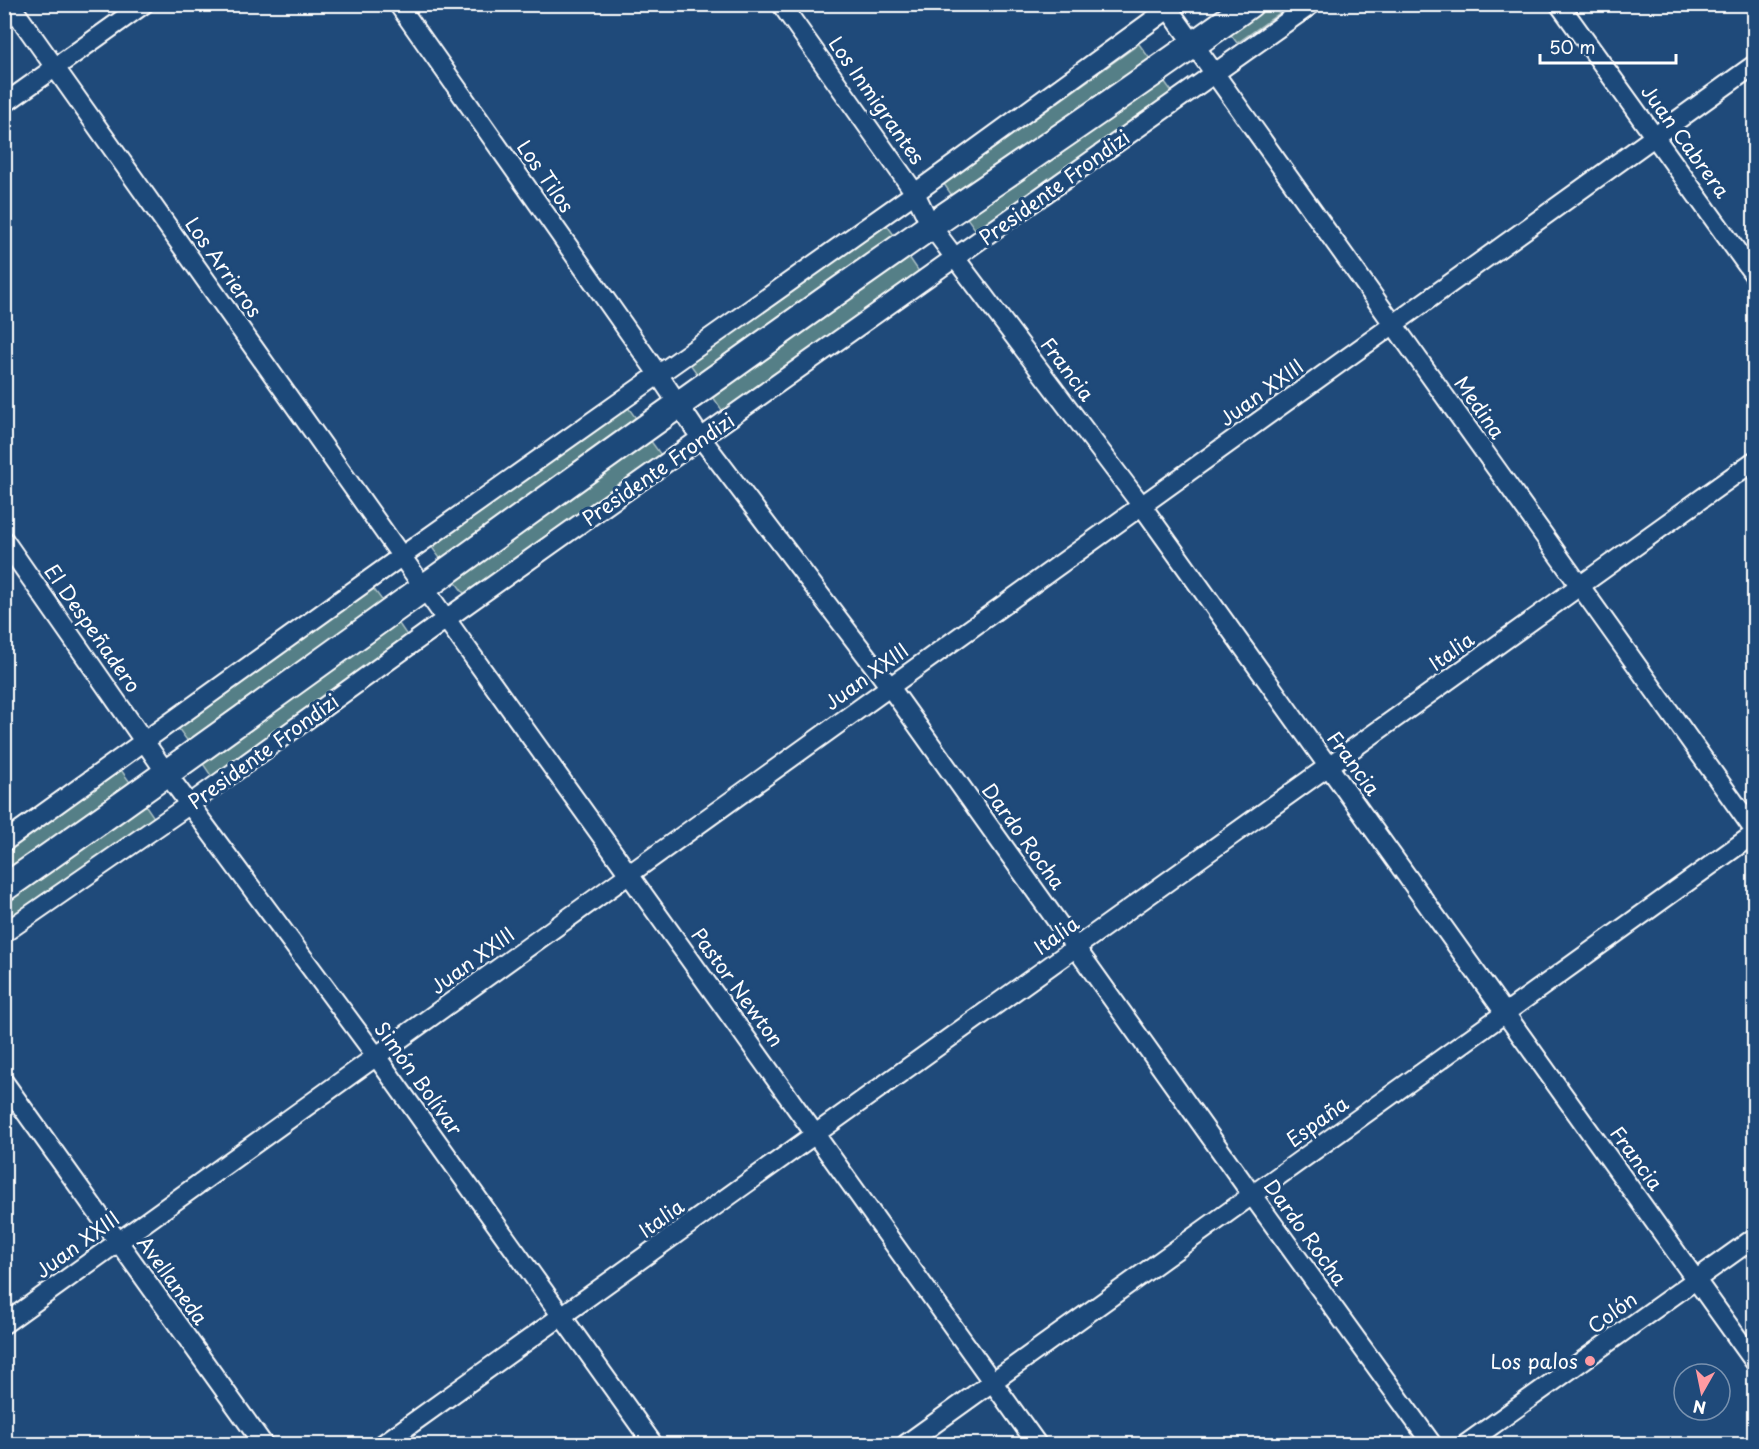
<svg xmlns="http://www.w3.org/2000/svg" width="1759" height="1449" viewBox="0 0 1759 1449" font-family="'Playpen Sans',sans-serif">
	<style>
		.green { fill: #547f87; stroke: #aabfc3; stroke-width: 1.5 }
		.lines { fill: none; stroke-linecap: round; stroke-linejoin: round }
		.minor-casing { stroke: #fff; stroke-width: 22 }
		.secondary-casing { stroke: #fff; stroke-width: 30 }
		.minor { stroke: #1f4a7a; stroke-width: 18 }
		.secondary { stroke: #1f4a7a; stroke-width: 26 }
		.poi-dot { fill: #ff9aa2; stroke: #1f4a7a; stroke-width: 2 }
		.labels { text-anchor: middle; dominant-baseline: central; stroke-width: 6; stroke-linejoin: round; paint-order: stroke }
		.street-label { font-size: 20px; fill: #fff; stroke: #1f4a7a }
		.poi-label { font-size: 20px; fill: #fff; stroke: #1f4a7a; text-anchor: end }
	</style>
	<rect width="100%" height="100%" fill="#1f4a7a"/>
	<filter id="ink" filterUnits="userSpaceOnUse"><feTurbulence type="fractalNoise" baseFrequency=".0167" numOctaves="2"/><feDisplacementMap in="SourceGraphic" scale="12" xChannelSelector="R" yChannelSelector="G"/><feConvolveMatrix kernelMatrix="1 2 1 2 8 2 1 2 1" color-interpolation-filters="sRGB"/></filter>
	<g filter="url(#ink)">
		<g class="green">
			<polygon points="1258,5 1291,5 1237,43 1226,28"/>
			<polygon points="1139,44 1150,59 955,200 944,184"/>
			<polygon points="1162,78 1173,93 978,233 967,218"/>
			<polygon points="886,224 897,239 701,379 690,364"/>
			<polygon points="909,257 920,273 724,413 713,397"/>
			<polygon points="627,406 638,421 442,561 431,546"/>
			<polygon points="650,440 661,455 465,595 454,580"/>
			<polygon points="373,588 384,603 189,743 178,728"/>
			<polygon points="397,621 408,637 212,777 201,761"/>
			<polygon points="121,770 132,785 5,876 4,853"/>
			<polygon points="144,803 155,819 5,926 4,903"/>
		</g>
		<g class="lines">
			<g class="minor-casing">
				<g id="minor">
					<polyline points="10,4 446,619 1037,1444"/>
					<polyline points="398,4 658,374 701,438 890,687 1252,1195 1432,1444"/>
					<polyline points="781,4 915,193 931,226 1142,506 1754,1361"/>
					<polyline points="1165,4 1754,830"/>
					<polyline points="1559,4 1754,275"/>
					<polyline points="4,104 144,4"/>
					<polyline points="4,540 167,774 376,1056 653,1444"/>
					<polyline points="4,842 402,556 915,193 1175,4"/>
					<polyline points="4,933 190,804 446,619 1312,4"/>
					<polyline points="4,1082 263,1444"/>
					<polyline points="4,1324 1754,65"/>
					<polyline points="383,1444 1754,461"/>
					<polyline points="906,1444 1754,834"/>
					<polyline points="1466,1444 1754,1238"/>
				</g>
			</g>
			<g class="secondary-casing">
				<path id="secondary" d="M4,888C231,730 453,565 678,405C763,344 849,283 935,223C1040,151 1146,80 1250,4"/>
			</g>
			<use href="#minor" class="minor"/>
			<use href="#secondary" class="secondary"/>
		</g>
	</g>
	<circle class="poi-dot" cx="1590" cy="1361" r="6"/>
	<g class="labels">
		<g class="street-label">
			<text transform="translate(877 100) rotate(55)">Los Inmigrantes</text>
			<text transform="translate(1686 141) rotate(54)">Juan Cabrera</text>
			<text transform="translate(546 176) rotate(55)">Los Tilos</text>
			<text transform="translate(1054 187) rotate(-36)">Presidente Frondizi</text>
			<text transform="translate(224 267) rotate(55)">Los Arrieros</text>
			<text transform="translate(1068 369) rotate(53)">Francia</text>
			<text transform="translate(1261 392) rotate(-36)">Juan XXIII</text>
			<text transform="translate(1480 407) rotate(55)">Medina</text>
			<text transform="translate(658 469) rotate(-35)">Presidente Frondizi</text>
			<text transform="translate(93 628) rotate(55)">El Despeñadero</text>
			<text transform="translate(1451 651) rotate(-36)">Italia</text>
			<text transform="translate(866 676) rotate(-36)">Juan XXIII</text>
			<text transform="translate(263 751) rotate(-36)">Presidente Frondizi</text>
			<text transform="translate(1354 763) rotate(54)">Francia</text>
			<text transform="translate(1024 836) rotate(54)">Dardo Rocha</text>
			<text transform="translate(1056 935) rotate(-36)">Italia</text>
			<text transform="translate(472 960) rotate(-36)">Juan XXIII</text>
			<text transform="translate(738 987) rotate(54)">Pastor Newton</text>
			<text transform="translate(419 1078) rotate(54)">Simón Bolívar</text>
			<text transform="translate(1317 1121) rotate(-36)">España</text>
			<text transform="translate(1637 1158) rotate(54)">Francia</text>
			<text transform="translate(661 1218) rotate(-36)">Italia</text>
			<text transform="translate(1306 1232) rotate(54)">Dardo Rocha</text>
			<text transform="translate(77 1244) rotate(-36)">Juan XXIII</text>
			<text transform="translate(173 1280) rotate(54)">Avellaneda</text>
			<text transform="translate(1612 1312) rotate(-36)">Colón</text>
		</g>
		<g class="poi-label">
			<text x="1578" y="1361">Los palos</text>
		</g>
	</g>
	<rect width="1759" height="1449" fill="none" stroke="#1f4a7a" stroke-width="24"/>
	<rect x="12" y="12" width="1735" height="1425" fill="none" stroke="#fff" stroke-width="2" filter="url(#ink)"/>
	<g transform="translate(1702 1392) rotate(189)"><circle r="28" fill="#1f4a7a" stroke="#7992af" stroke-width="1.5"/>
	<path d="M0-4.5L10 22L0 15L-10 22Z" fill="#ff9aa2"/>
	<text y="-9" font-size="16" font-weight="bold" text-anchor="middle" fill="#ffffff">N</text>
	</g>
	<path d="M1540 54v9h136v-9" fill="none" stroke="#ffffff" stroke-width="3"/>
	<text x="1549" y="54" font-size="18" fill="#ffffff" stroke="#1f4a7a" stroke-width="4.5" paint-order="stroke">50 m</text>
</svg>
